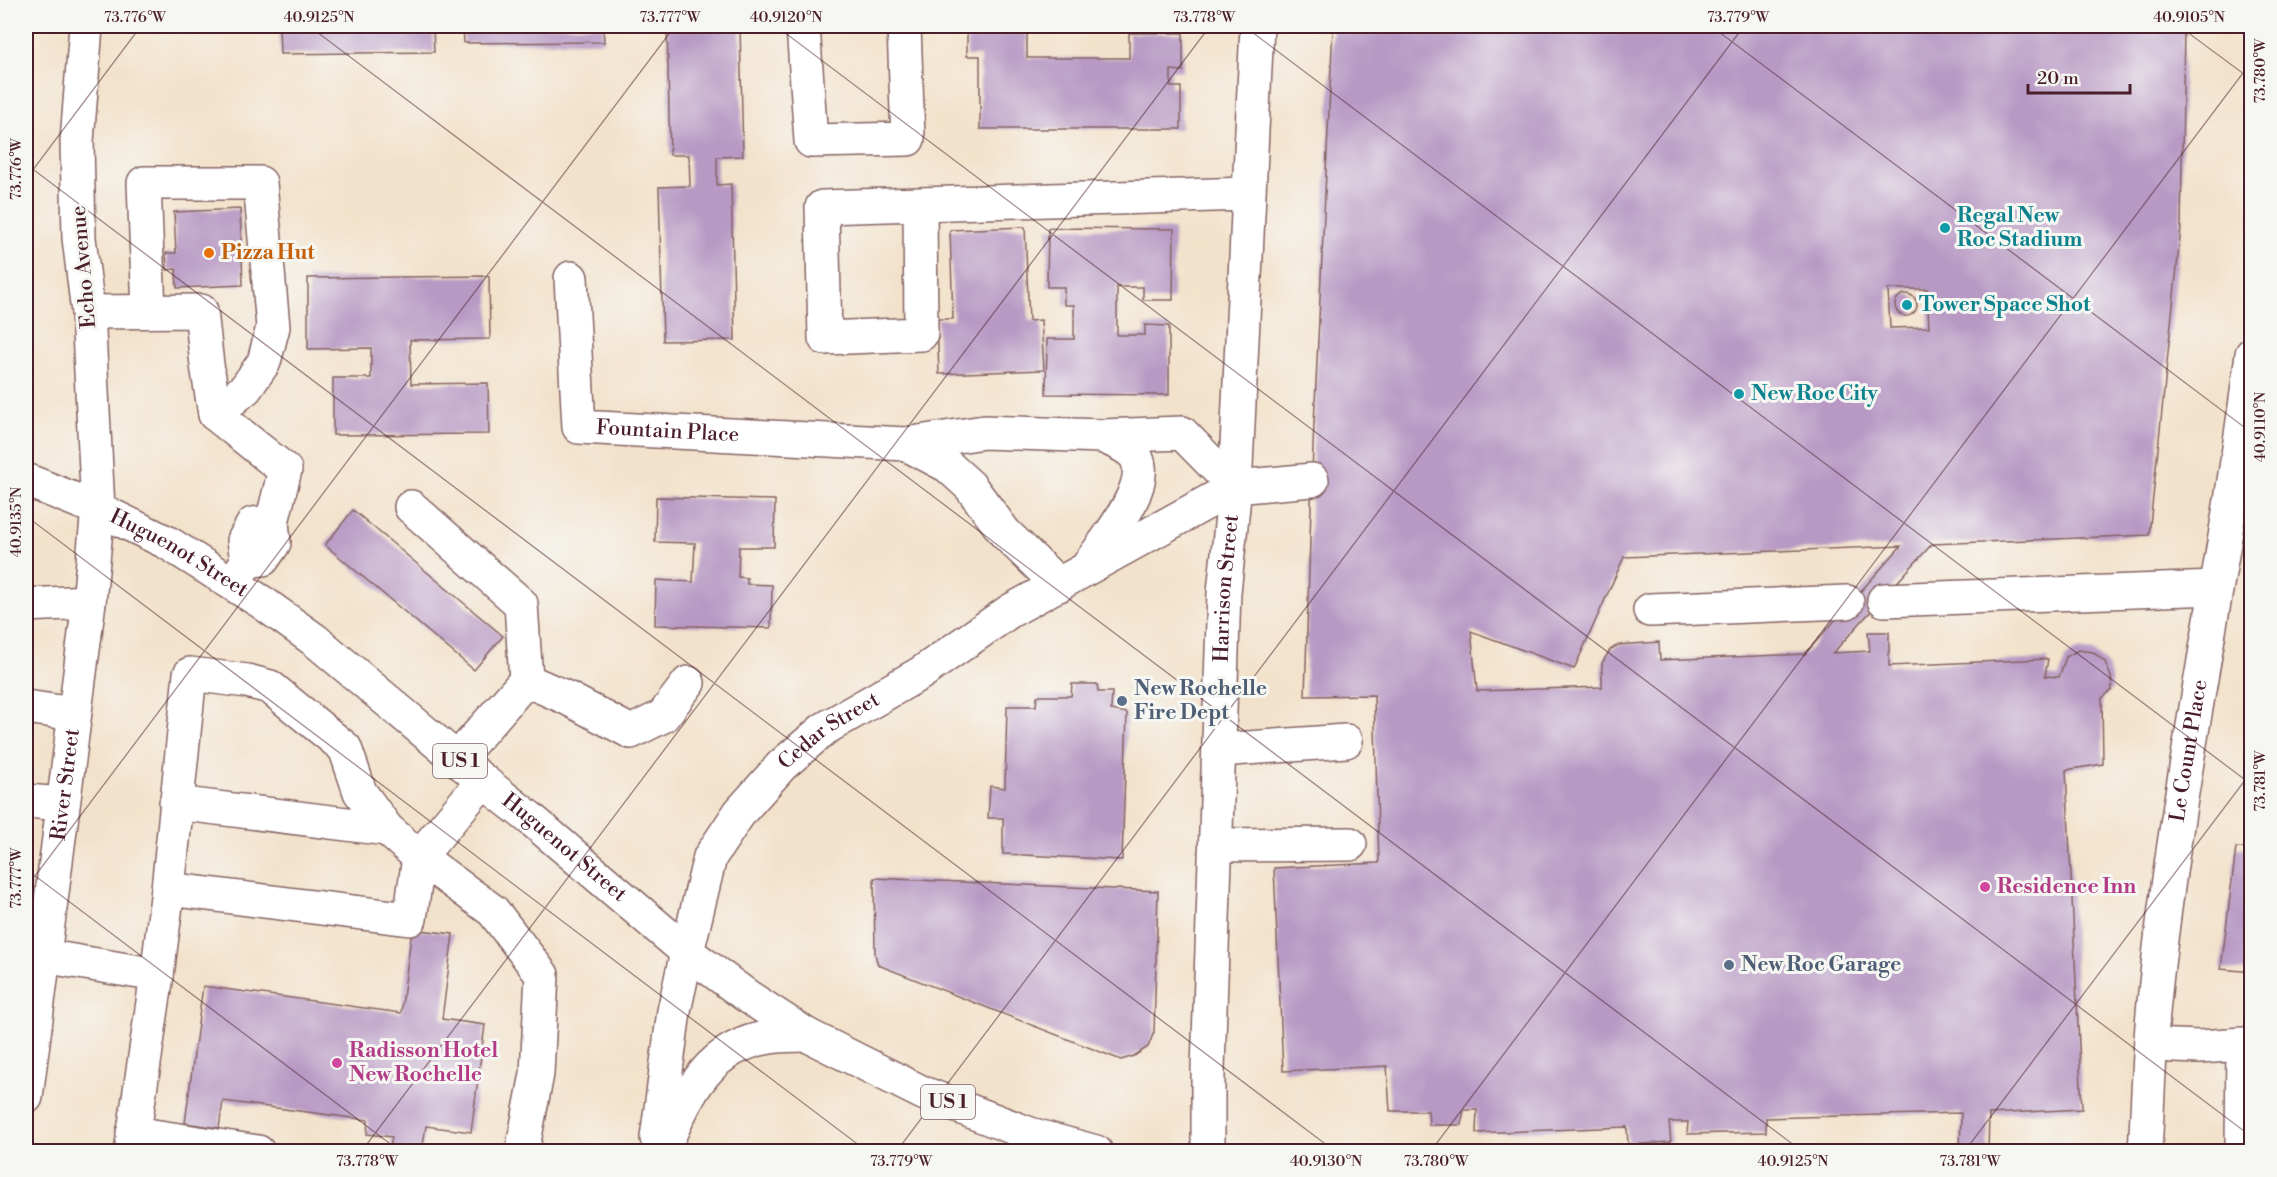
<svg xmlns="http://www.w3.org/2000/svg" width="2277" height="1177" viewBox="0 0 2277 1177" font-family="'Libre Bodoni',serif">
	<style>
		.building { fill: #b899c4; fill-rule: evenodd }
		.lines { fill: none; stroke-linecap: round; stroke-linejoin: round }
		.minor-casing { stroke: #856363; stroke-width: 36 }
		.major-casing { stroke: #856363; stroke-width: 36 }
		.minor { stroke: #fff; stroke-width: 33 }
		.major { stroke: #fff; stroke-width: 33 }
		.ticks { fill: none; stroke: #4a1f2b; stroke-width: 1.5; stroke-opacity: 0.45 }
		.culture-dot { fill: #0f9aa8; stroke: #f6f6f2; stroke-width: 2 }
		.food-dot { fill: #e8710a; stroke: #f6f6f2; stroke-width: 2 }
		.service-dot { fill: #5c6f8a; stroke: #f6f6f2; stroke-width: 2 }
		.hotel-dot { fill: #d1479c; stroke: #f6f6f2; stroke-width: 2 }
		.labels { text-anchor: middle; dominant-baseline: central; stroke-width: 6; stroke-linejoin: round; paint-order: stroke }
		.shield { fill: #f6f6f2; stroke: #7e6067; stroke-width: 1.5 }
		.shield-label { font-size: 20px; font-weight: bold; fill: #4a1f2b }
		.culture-label { font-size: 21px; font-weight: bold; fill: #0d838f; stroke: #f6f6f2; text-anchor: start }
		.food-label { font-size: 21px; font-weight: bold; fill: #c56008; stroke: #f6f6f2; text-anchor: start }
		.street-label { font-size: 21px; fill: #4a1f2b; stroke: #f6f6f2 }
		.service-label { font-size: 21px; font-weight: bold; fill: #4e5e75; stroke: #f6f6f2; text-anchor: start }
		.hotel-label { font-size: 21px; font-weight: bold; fill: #b23c85; stroke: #f6f6f2; text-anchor: start }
		.neatline { fill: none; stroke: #4a1f2b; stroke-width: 2 }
		.ticks-label { font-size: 15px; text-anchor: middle; fill: #4a1f2b }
	</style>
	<rect width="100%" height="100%" fill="#f6f6f2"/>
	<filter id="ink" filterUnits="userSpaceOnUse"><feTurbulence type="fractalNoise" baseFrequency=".0167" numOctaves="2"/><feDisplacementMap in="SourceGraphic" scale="12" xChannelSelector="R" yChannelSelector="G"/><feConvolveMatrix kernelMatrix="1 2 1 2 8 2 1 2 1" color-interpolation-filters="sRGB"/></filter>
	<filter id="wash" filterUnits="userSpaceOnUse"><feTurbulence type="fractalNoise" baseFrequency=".008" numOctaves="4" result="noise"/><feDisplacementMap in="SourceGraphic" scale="24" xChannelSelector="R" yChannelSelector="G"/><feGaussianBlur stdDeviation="1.35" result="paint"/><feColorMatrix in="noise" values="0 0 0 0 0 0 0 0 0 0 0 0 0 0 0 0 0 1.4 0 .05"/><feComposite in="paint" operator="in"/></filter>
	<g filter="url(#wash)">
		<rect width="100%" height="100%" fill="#f3e2cb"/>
		<g id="blocks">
			<g class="building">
				<polygon points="279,26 433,26 434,52 280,54"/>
				<polygon points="463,26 603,26 604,42 464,43"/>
				<polygon points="667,26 740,26 743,156 717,157 717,185 731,184 735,340 663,341 659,187 690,186 689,155 670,155"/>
				<polygon points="967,26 1027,26 1027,58 1129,58 1129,33 1183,33 1183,71 1171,70 1171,87 1181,87 1181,129 980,129 980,56 967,56"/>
				<path d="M1333,26H2184L2181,228L2149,535L1932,544L1833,653L1870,651L1868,632H1889V666L2048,659L2045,676L2059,677L2066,657L2078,650L2093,652L2105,662L2111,677L2112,690L2102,698L2103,764L2066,770L2082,1109L1989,1114L1988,1152H1960L1961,1113L1766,1118V1132L1687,1134L1688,1122H1669L1671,1142L1628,1145L1627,1127L1476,1133L1477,1110H1464L1461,1125H1429L1428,1111H1390L1387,1066L1283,1071L1274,868L1379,863L1374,695L1305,696L1313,445ZM1888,289H1927L1929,327L1890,328ZM1901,546L1805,654L1660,660L1659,642L1618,645L1610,650L1602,663V687L1477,691L1471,631L1574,669L1624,557Z"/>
				<polygon points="240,209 243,285 177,288 176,269 167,270 166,253 176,253 174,212"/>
				<polygon points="1025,227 1029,321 1041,320 1044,370 939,374 937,319 953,319 950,230"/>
				<polygon points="1048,228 1174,229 1173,300 1143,300 1143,287 1117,287 1117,335 1145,335 1145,325 1169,326 1169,395 1046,394 1047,339 1074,339 1074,305 1064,305 1064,287 1047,287"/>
				<polygon points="489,276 490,339 410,340 411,384 488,383 489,434 333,435 333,378 371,378 371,348 308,349 308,278"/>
				<circle cx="1906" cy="305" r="11"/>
				<polygon points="656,497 775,500 774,547 739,547 738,577 747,578 747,584 772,585 771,628 655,625 656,580 693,582 695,543 655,542"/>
				<polygon points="353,510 503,636 474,670 325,545"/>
				<polygon points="1072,684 1097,684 1098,692 1112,692 1111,710 1127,713 1122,860 1003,854 1003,818 988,818 990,786 1005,788 1007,706 1036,706 1037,696 1071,696"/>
				<polygon points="2236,848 2252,849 2252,972 2221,969"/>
				<polygon points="874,878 1158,891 1154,1032 1148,1047 1134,1056 1121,1060 878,965 875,954"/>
				<polygon points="412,929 453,934 442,1019 485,1025 471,1132 426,1126 422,1151 390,1148 392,1137 367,1134 368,1120 223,1101 219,1128 185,1123 203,986 401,1013"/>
			</g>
		</g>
	</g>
	<g filter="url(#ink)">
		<use href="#blocks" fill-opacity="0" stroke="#856363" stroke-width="1.5"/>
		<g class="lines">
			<g class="minor-casing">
				<g id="minor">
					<polyline points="803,26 811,141 908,139 904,26"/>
					<polyline points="920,204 921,334 825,338 822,207 1248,194"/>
					<path id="s1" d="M571,278L579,427L906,444L984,432L1102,436L1182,433L1235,487"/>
					<polyline points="149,311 144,183 260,183 273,327 264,362 246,388 215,414"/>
					<polyline points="88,312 201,311 207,365 215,414 285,470 272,522 274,543 263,559 247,561"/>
					<polyline points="906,444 948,466 970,486 1005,533 1059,585"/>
					<polyline points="411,507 521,604 526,680"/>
					<path d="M1090,563C1106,540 1150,488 1137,459C1131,447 1113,441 1102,436"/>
					<polyline points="236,579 247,561 244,540 253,524 272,522"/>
					<polyline points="1884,600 2216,588"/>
					<polyline points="26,605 89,602"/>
					<polyline points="1650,610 1847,602"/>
					<polyline points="26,707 74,714"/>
					<polyline points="1219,750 1346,741"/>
					<polyline points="457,759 526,680 567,698 631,732 663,716 688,683"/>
					<polyline points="26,801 63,804"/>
					<polyline points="176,803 387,829"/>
					<polyline points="1216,845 1350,844"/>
					<polyline points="168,889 190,674 247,681 270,687 345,748 360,792 387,829 419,857 493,911 542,975 537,1074 522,1152"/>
					<path id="s2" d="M687,952L710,857L740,812L782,765L824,729L921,673L1010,611L1235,487L1312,480"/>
					<polyline points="43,956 157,975 168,889 410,919 419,857 483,781"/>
					<polyline points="2151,1045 2199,1047 2243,1044 2242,1148"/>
					<polyline points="133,1133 258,1152"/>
					<polyline points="131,1152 157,975"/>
					<path id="s3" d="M1208,1152V1069L1224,592L1235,487L1257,26"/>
					<path id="s4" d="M2145,1152C2148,1102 2149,1051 2154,1002C2176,784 2225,571 2252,354"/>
				</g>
			</g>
			<g class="major-casing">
				<g id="major">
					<path id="s5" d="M26,480L98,509L168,543L263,603L316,641L483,781L531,819L687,952L747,996L807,1035L923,1093L1030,1134L1096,1152"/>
					<path id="s6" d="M26,1097L89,602L98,509L88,312L79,238L77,141L86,26"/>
					<polyline points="657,1138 674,1011 687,952"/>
					<path d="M662,1152C686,1099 704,1047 770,1037C782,1035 795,1035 807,1035"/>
				</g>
			</g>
			<use href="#minor" class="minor"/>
			<use href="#major" class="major"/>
		</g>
	</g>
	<path class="ticks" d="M309,26L1803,1152M776,26L2252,1137M1244,26L2252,785M1711,26L2252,433M2179,26L2252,80M26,164L1336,1152M26,179L141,26M26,516L868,1152M26,869L401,1152M26,888L675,26M361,1152L1210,26M896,1152L1744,26M1430,1152L2252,61M1964,1152L2252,771"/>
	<g class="culture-dot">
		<circle cx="1945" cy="228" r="6"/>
		<circle cx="1907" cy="305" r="6"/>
		<circle cx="1739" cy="394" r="6"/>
	</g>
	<circle class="food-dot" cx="209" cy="253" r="6"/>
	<g class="service-dot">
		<circle cx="1122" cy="701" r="6"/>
		<circle cx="1729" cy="965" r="6"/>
	</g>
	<g class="hotel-dot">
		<circle cx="1985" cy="887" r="6"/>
		<circle cx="337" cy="1063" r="6"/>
	</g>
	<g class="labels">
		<g class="shield">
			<rect x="433" y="744" width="54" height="34" rx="4.5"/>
			<rect x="921" y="1085" width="54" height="34" rx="4.5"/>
		</g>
		<g class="shield-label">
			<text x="460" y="761">US 1</text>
			<text x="948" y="1102">US 1</text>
		</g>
		<g class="culture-label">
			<text x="1957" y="216">Regal New<tspan x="1957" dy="24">Roc Stadium</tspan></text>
			<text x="1919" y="305">Tower Space Shot</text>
			<text x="1751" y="394">New Roc City</text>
		</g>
		<g class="food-label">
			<text x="221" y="253">Pizza Hut</text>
		</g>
		<g class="street-label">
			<text transform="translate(84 267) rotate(-95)">Echo Avenue</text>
			<text stroke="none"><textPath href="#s1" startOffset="238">Fountain Place</textPath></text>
			<text stroke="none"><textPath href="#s5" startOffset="170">Huguenot Street</textPath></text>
			<text stroke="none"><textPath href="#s3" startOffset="564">Harrison Street</textPath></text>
			<text stroke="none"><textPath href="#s2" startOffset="273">Cedar Street</textPath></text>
			<text stroke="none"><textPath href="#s4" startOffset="404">Le Count Place</textPath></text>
			<text stroke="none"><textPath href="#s6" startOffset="315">River Street</textPath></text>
			<text stroke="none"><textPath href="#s5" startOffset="656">Huguenot Street</textPath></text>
		</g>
		<g class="service-label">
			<text x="1134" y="689">New Rochelle<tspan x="1134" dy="24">Fire Dept</tspan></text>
			<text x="1741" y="965">New Roc Garage</text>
		</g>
		<g class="hotel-label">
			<text x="1997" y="887">Residence Inn</text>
			<text x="349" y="1051">Radisson Hotel<tspan x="349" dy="24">New Rochelle</tspan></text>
		</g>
	</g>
	<rect width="2277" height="1177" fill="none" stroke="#f6f6f2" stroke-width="66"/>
	<path d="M2028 84v9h102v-9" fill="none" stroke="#4a1f2b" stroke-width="3"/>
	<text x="2037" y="84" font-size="18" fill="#4a1f2b" stroke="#f6f6f2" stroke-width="4.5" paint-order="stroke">20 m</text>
	<rect x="33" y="33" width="2211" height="1111" class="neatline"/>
	<g class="ticks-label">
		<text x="135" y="22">73.776°W</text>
		<text x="319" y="22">40.9125°N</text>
		<text x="670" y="22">73.777°W</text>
		<text x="786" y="22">40.9120°N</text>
		<text x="1204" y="22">73.778°W</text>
		<text x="1738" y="22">73.779°W</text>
		<text x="2189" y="22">40.9105°N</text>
		<text transform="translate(2260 71) rotate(-90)" y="5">73.780°W</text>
		<text transform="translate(16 169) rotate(-90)" y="5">73.776°W</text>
		<text transform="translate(2260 427) rotate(-90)" y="5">40.9110°N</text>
		<text transform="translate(16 522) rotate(-90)" y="5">40.9135°N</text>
		<text transform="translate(2260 781) rotate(-90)" y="5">73.781°W</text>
		<text transform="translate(16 878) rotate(-90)" y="5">73.777°W</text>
		<text x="367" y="1166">73.778°W</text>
		<text x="901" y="1166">73.779°W</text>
		<text x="1326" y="1166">40.9130°N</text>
		<text x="1436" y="1166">73.780°W</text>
		<text x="1793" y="1166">40.9125°N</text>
		<text x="1970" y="1166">73.781°W</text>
	</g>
</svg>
